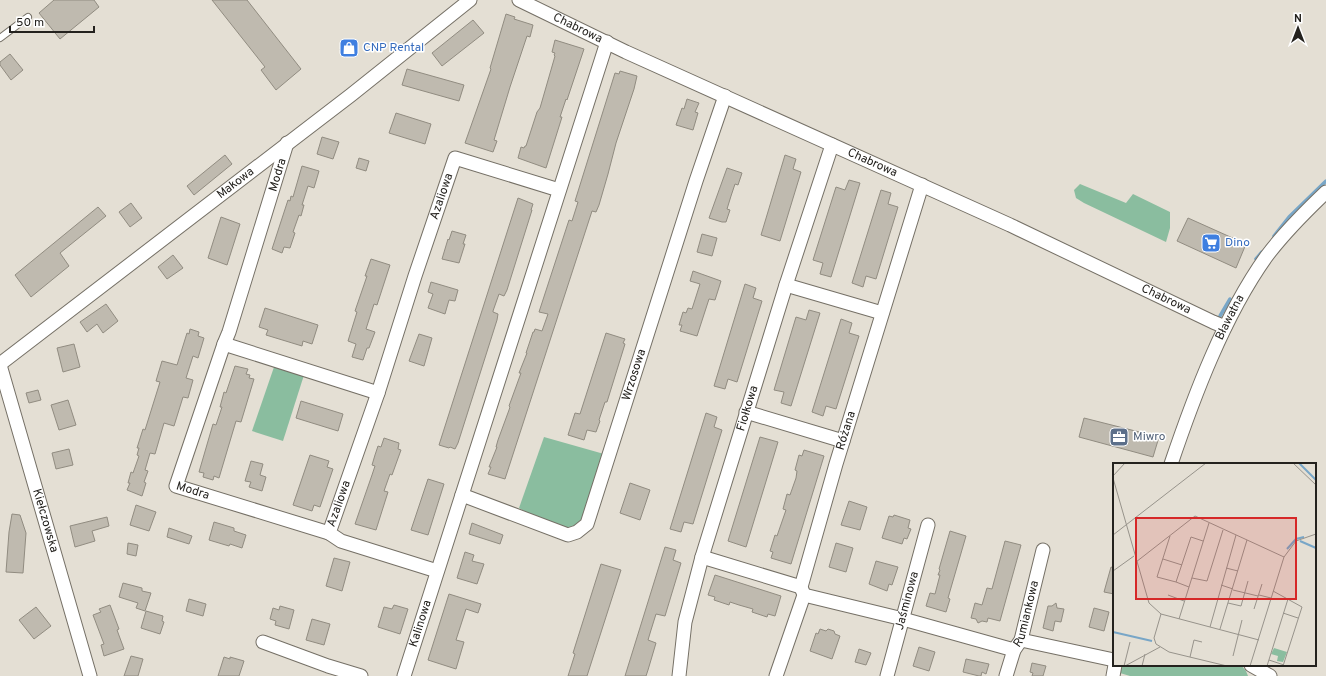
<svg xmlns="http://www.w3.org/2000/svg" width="1326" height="676" viewBox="0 0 1326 676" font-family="Overpass,sans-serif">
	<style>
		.green { fill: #8abd9f }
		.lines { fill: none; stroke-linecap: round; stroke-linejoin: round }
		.stream { stroke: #78a6c7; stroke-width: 3.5 }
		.building { fill: #bfbaaf; stroke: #918c81 }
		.lane-casing { stroke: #757066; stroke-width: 8 }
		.street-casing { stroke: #757066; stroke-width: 15 }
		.lane { stroke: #fff; stroke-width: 6 }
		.street { stroke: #fff; stroke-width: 13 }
		.labels { text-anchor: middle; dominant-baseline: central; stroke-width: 3; stroke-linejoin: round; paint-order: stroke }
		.street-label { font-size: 12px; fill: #24221e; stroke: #fff }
		.shop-label { font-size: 12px; fill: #366cbe; stroke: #fff; text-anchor: start }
		.service-label { font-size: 12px; fill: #4e5e75; stroke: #fff; text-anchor: start }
		.inset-river { fill: none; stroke: #78a6c7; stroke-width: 2 }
		.inset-road { fill: none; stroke: #97938b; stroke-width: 1 }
		.view { fill: #d62828; fill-opacity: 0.15; stroke: #d62828; stroke-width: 2 }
		.inset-edge { fill: none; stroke: #24221e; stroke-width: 2 }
	</style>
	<rect width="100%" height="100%" fill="#e4dfd4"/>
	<g class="green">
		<polygon points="1080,184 1126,203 1133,194 1170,212 1170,228 1166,242 1084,203 1076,198 1074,190"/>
		<polygon points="276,366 304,375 283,441 252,431 274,367"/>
		<polygon points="544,437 604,454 585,513 579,525 568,531 547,525 519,508"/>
		<polygon points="1123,665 1241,665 1246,671 1248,676 1130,676 1120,673"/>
	</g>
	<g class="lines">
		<g class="stream">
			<polyline points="1274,236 1289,217 1326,181"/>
			<polyline points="1256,259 1262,252"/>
			<polyline points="1220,316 1230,299"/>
		</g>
	</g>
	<g class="building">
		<polygon points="54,0 94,0 99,7 60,39 39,13"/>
		<polygon points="212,0 247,0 301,69 276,90 261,70 265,67"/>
		<polygon points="506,14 515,17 514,19 533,25 530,37 527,36 510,87 494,140 497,141 493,152 465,143 491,69 490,68"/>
		<polygon points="473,20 484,33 442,66 432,53"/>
		<polygon points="555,40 584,49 567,100 566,99 560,117 562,117 546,168 518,158 521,147 524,148 525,146 526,146 537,112 540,108 555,56 554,55 555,53 552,52"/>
		<polygon points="349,42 355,50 345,57 340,49"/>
		<polygon points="10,54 23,70 11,80 0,65 0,62"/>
		<polygon points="407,69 464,85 459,101 402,85"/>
		<polygon points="620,71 637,76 634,89 616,143 608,174 599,205 596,212 592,211 505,479 488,474 491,467 489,467 497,447 496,447 498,440 509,410 510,407 509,406 521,373 519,373 527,353 526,353 533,332 534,332 535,329 542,331 548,314 539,312 569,220 572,221 578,202 575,201 615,73 619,74"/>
		<polygon points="687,99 699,103 695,112 698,113 693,130 676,125 682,108 684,109"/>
		<polygon points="396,113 431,124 425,144 389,133"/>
		<polygon points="322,137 339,142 333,159 317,154"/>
		<polygon points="225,155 232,164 194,195 187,186"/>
		<polygon points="785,155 796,159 793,169 801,172 780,241 761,235"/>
		<polygon points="359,158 369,161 366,171 356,168"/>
		<polygon points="302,166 319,171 314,188 308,186 302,205 304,205 301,216 299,215 293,232 295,233 290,248 284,247 282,253 272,249 288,200 290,201 291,196 293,197"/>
		<polygon points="727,168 742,173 738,185 735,184 731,196 727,209 730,210 726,222 722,222 709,218"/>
		<polygon points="849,180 860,183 831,277 820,274 823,263 813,260 836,187 845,190"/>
		<polygon points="881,190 891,193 888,204 898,207 876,279 866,276 863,287 852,283"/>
		<polygon points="518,198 533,204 531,210 532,210 507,290 504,296 499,294 493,311 493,312 498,314 497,320 458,443 455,449 450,447 449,448 439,445"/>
		<polygon points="131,203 142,218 130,227 119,212"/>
		<polygon points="98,207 106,216 60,253 69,266 31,297 15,275"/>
		<polygon points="221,217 240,224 227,265 208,258"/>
		<polygon points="1188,218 1246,244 1236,268 1177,241"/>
		<polygon points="452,231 466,235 463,244 465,244 459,263 442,259 448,239 449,240"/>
		<polygon points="702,234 717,238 712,256 697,252"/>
		<polygon points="173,255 183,268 167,279 158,267"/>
		<polygon points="371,259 390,265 377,305 374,304 366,329 375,332 369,348 367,348 363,360 352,357 356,344 348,341 357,312 355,311 367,276 365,276"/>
		<polygon points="693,271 721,281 715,300 709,299 697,336 680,331 682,325 679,325 683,312 686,313 688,308 692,309 700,284 690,281"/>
		<polygon points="431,282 458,290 455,301 449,300 445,314 428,308 433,294 428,292"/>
		<polygon points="745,284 756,288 753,298 762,301 737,382 728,379 725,389 714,386"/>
		<polygon points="106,304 118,321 103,333 97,324 87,332 80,322"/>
		<polygon points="265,308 318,325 312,344 303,341 302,346 266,335 268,330 259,327"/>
		<polygon points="809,310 820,313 791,406 781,403 784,392 774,390 796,317 806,320"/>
		<polygon points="841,319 852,323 849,333 859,336 836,409 826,406 823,416 812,412"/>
		<polygon points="190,329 199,332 198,336 204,338 198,358 193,356 186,378 193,380 188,398 183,397 174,426 164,423 155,454 150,453 145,470 148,471 144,482 146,483 142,496 127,490 130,483 128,483 131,472 133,473 139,456 137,455 139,448 137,448 143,429 145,430 160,382 156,381 162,361 177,365 187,333 189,334"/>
		<polygon points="606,333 625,339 623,343 625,344 607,402 605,402 599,420 600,421 596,432 587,430 584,440 568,435 575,413 580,414"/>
		<polygon points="419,334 432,338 424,366 409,361"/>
		<polygon points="74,344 80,367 63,372 57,348"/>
		<polygon points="235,366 248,369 246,374 250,375 249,378 254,379 241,422 236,421 219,478 214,476 213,480 203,477 204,473 199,472 213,424 216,425 222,407 220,407 224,392 226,393"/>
		<polygon points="38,390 41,400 29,403 26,393"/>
		<polygon points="68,400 76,425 59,430 51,405"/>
		<polygon points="301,401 343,414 338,431 296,418"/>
		<polygon points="706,413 717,417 714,427 722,430 693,524 684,522 681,532 670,529"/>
		<polygon points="1084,418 1159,437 1153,457 1079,437"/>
		<polygon points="760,437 778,442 746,547 728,541"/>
		<polygon points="384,438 399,443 398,449 401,450 392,475 390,474 384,491 388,492 376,530 355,524 372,475 375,466 372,465 375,455 378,446 381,447"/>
		<polygon points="69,449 73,465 56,469 52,453"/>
		<polygon points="804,450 824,456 791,564 771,558 773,552 770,551 775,535 777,536 786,510 783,509 787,494 790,495 796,478 797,471 795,470 799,455 802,456"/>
		<polygon points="310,455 329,461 327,467 333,469 320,507 314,505 312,511 293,505"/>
		<polygon points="251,461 263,464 260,475 266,477 262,491 249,487 251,482 245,481"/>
		<polygon points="428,479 444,484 428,535 411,530"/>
		<polygon points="630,483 650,490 640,520 620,513"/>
		<polygon points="849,501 867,507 860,530 841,525"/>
		<polygon points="136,505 156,512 149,531 130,525"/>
		<polygon points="12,514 20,515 26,533 23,573 6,572 9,532"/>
		<polygon points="894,515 910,520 908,528 911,529 907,539 904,538 902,544 882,538 889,516 893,517"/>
		<polygon points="107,517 109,526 92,531 95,541 75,547 70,526"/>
		<polygon points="214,522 234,528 234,531 246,535 242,548 230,544 229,546 209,540"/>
		<polygon points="472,523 503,535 500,544 469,534"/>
		<polygon points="169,528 192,536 189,544 167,537"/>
		<polygon points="950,531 966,536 948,598 950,599 946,612 926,606 930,593 935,594 940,575 938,575 940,570 939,569"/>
		<polygon points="1005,541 1021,545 1000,621 988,618 987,622 982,621 978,623 976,619 971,618 975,603 982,605 987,588 992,589"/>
		<polygon points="128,543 138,545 136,556 127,554"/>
		<polygon points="836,543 853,548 846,572 829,567"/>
		<polygon points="665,547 676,550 673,560 681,563 665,616 656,614 651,630 648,640 656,643 648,670 646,676 625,676"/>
		<polygon points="465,552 474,555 472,561 484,564 477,584 457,578"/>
		<polygon points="334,558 350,562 342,591 326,586"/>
		<polygon points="876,561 898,567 892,585 889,584 887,591 869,584"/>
		<polygon points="601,564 621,570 587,676 568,676 575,654 573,653"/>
		<polygon points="1111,567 1114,568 1114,594 1104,592"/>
		<polygon points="715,575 781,596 775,616 768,614 767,617 752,612 753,609 739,605 730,602 729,605 714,600 715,597 708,595"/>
		<polygon points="123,583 142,588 142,591 151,593 145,611 136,608 138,603 119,597"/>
		<polygon points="449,594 481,604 478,613 466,609 456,640 464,642 456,669 428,660"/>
		<polygon points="189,599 206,604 203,616 186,611"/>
		<polygon points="1056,603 1057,608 1064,609 1061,622 1055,621 1053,631 1043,628 1048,606 1052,606"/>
		<polygon points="110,605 119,629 117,630 124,649 104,656 101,645 104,644 93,615 101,612 99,609"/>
		<polygon points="394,605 408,609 400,634 378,627 384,607 392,609"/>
		<polygon points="280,606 294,610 289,629 275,625 276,621 270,619 273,608 279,610"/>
		<polygon points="36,607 51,626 34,639 19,620"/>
		<polygon points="1094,608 1109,612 1104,631 1089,627"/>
		<polygon points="146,611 163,616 162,621 164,622 160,634 141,628"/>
		<polygon points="312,619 330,624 324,645 306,640"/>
		<polygon points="820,629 826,631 828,629 834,631 835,634 840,636 832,659 810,651 816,633 818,634"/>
		<polygon points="919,647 935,652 929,671 913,666"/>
		<polygon points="859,649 871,653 866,665 855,662"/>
		<polygon points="131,656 143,659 138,676 124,676"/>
		<polygon points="224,657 230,659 230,657 244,661 239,676 218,676"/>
		<polygon points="966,659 989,664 986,674 982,672 981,676 979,676 963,672"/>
		<polygon points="1032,663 1046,666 1043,676 1032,676 1033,673 1030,672"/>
	</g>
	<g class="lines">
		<g class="lane-casing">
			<polyline id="lane" points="0,38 28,17"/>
		</g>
		<g class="street-casing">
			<g id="street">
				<path id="s1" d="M519,0L626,52L1010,225L1213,322L1225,327"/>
				<path id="s2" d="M287,143L229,332L224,344L176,486L329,533"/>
				<polyline points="786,285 882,313"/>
				<polyline points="224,344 378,393"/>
				<path id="s3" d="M0,364L351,95L470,0"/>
				<path id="s4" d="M0,365L90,676"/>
				<polyline points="746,412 843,441"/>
				<path id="s5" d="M1171,464C1194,396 1224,316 1266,257C1283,234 1305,212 1326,192"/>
				<path id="s6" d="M462,495L568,535L577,532L587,524L696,181L725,96"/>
				<polyline points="702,557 801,587"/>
				<path id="s7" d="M437,571L341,541L329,533L378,393L415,276L455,158L559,190"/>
				<polyline points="804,595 903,619 1014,650"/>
				<polyline points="1021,640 1114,660"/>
				<polyline points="263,642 328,666 361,676"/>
				<polyline points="1251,665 1270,676"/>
				<path id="s8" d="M404,676L607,42"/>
				<path id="s9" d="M679,676L685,622L702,557L786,285L832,145"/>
				<path id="s10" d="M776,676L804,595L801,587L836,464L922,185"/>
				<path id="s11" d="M887,676L928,525"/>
				<path id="s12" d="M1006,676L1014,650L1021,640L1043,550"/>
				<polyline points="1113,676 1115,665"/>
			</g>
		</g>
		<use href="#lane" class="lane"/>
		<use href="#street" class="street"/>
	</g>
	<defs>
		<g id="shop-square" transform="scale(1)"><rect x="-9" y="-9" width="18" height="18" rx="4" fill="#3f7fe0" stroke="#fff"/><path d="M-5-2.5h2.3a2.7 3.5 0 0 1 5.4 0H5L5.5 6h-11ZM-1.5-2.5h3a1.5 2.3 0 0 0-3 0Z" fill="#fff"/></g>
		<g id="supermarket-square" transform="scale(1)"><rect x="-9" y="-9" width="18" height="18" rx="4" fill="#3f7fe0" stroke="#fff"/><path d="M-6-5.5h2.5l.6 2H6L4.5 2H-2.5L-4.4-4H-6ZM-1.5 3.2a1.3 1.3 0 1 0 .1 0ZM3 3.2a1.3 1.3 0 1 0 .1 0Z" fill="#fff"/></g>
		<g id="office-square" transform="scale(1)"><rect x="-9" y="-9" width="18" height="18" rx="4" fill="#5c6f8a" stroke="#fff"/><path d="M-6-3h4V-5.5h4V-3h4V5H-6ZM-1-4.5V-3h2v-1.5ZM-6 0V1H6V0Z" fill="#fff"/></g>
	</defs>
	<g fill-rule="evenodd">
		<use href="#shop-square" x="349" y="48"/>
		<use href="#supermarket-square" x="1211" y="243"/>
		<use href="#office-square" x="1119" y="437"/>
	</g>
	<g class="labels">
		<g class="street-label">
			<text stroke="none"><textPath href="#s1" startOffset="65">Chabrowa</textPath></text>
			<text stroke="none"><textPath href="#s1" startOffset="389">Chabrowa</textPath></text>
			<text transform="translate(278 175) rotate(-73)">Modra</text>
			<text stroke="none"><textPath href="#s3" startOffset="297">Makowa</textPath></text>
			<text stroke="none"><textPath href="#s7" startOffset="470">Azaliowa</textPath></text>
			<text stroke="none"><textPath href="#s1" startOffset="713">Chabrowa</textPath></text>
			<text stroke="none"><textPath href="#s5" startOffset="158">Bławatna</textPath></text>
			<text stroke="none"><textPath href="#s6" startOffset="292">Wrzosowa</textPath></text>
			<text stroke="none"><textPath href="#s9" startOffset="277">Fiołkowa</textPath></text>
			<text stroke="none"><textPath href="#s10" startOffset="257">Różana</textPath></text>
			<text stroke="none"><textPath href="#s2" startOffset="378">Modra</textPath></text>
			<text stroke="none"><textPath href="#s7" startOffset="146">Azaliowa</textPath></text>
			<text stroke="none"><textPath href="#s4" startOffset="162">Kiełczowska</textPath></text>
			<text stroke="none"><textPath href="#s11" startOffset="78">Jaśminowa</textPath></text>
			<text stroke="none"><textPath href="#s12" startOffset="66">Rumiankowa</textPath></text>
			<text stroke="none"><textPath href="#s8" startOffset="55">Kalinowa</textPath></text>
		</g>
		<g class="shop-label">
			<text x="363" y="48">CNP Rental</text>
			<text x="1225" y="243">Dino</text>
		</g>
		<g class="service-label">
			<text x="1133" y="437">Miwro</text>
		</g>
	</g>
	<g transform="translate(1113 463)">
		<rect width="203" height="203" fill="#e4dfd4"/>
		<path d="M161,185L174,189L170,199L164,198L165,193L158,191Z" fill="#8abd9f"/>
		<path class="inset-river" d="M186,0L203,17M187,78L203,85M174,86L183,76L191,74M0,169L39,178"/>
		<path class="inset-road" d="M180,0L203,22M0,13L12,0M0,15L36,140L48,151L146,177M0,72L93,0M57,73L44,114L63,119M50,96L69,102M23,99L82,53L171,94M113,105L125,108M0,108L21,93M79,115L94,118L110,67M108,122L120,126M76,124L63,119L78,74L90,78M120,127L145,133M160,128L189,144L170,203M55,132L71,138M146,132L158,135M115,140L128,143L135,118M141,146L149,121M170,150L185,155M48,151L41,175L43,181L56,189L114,203M66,156L96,60M97,164L123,72M107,166L134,77M120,193L129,157M77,194L81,177L89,179M156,197L171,202M11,203L17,179M12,203L47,184M29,203L32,191M137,203L171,94L183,78L203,71M154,203L175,136"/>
		<path class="view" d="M23,55H183V136H23Z"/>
		<rect width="203" height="203" class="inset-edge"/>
	</g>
	<g transform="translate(1298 28)" stroke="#ffffff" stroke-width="3" paint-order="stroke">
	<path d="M0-3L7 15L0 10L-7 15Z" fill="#24221e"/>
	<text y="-6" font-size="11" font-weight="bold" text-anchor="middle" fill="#24221e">N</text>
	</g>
	<path d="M10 26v6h84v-6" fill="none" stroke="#24221e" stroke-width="2"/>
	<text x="16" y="26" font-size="12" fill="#24221e" stroke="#ffffff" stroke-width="3" paint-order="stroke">50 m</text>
</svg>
